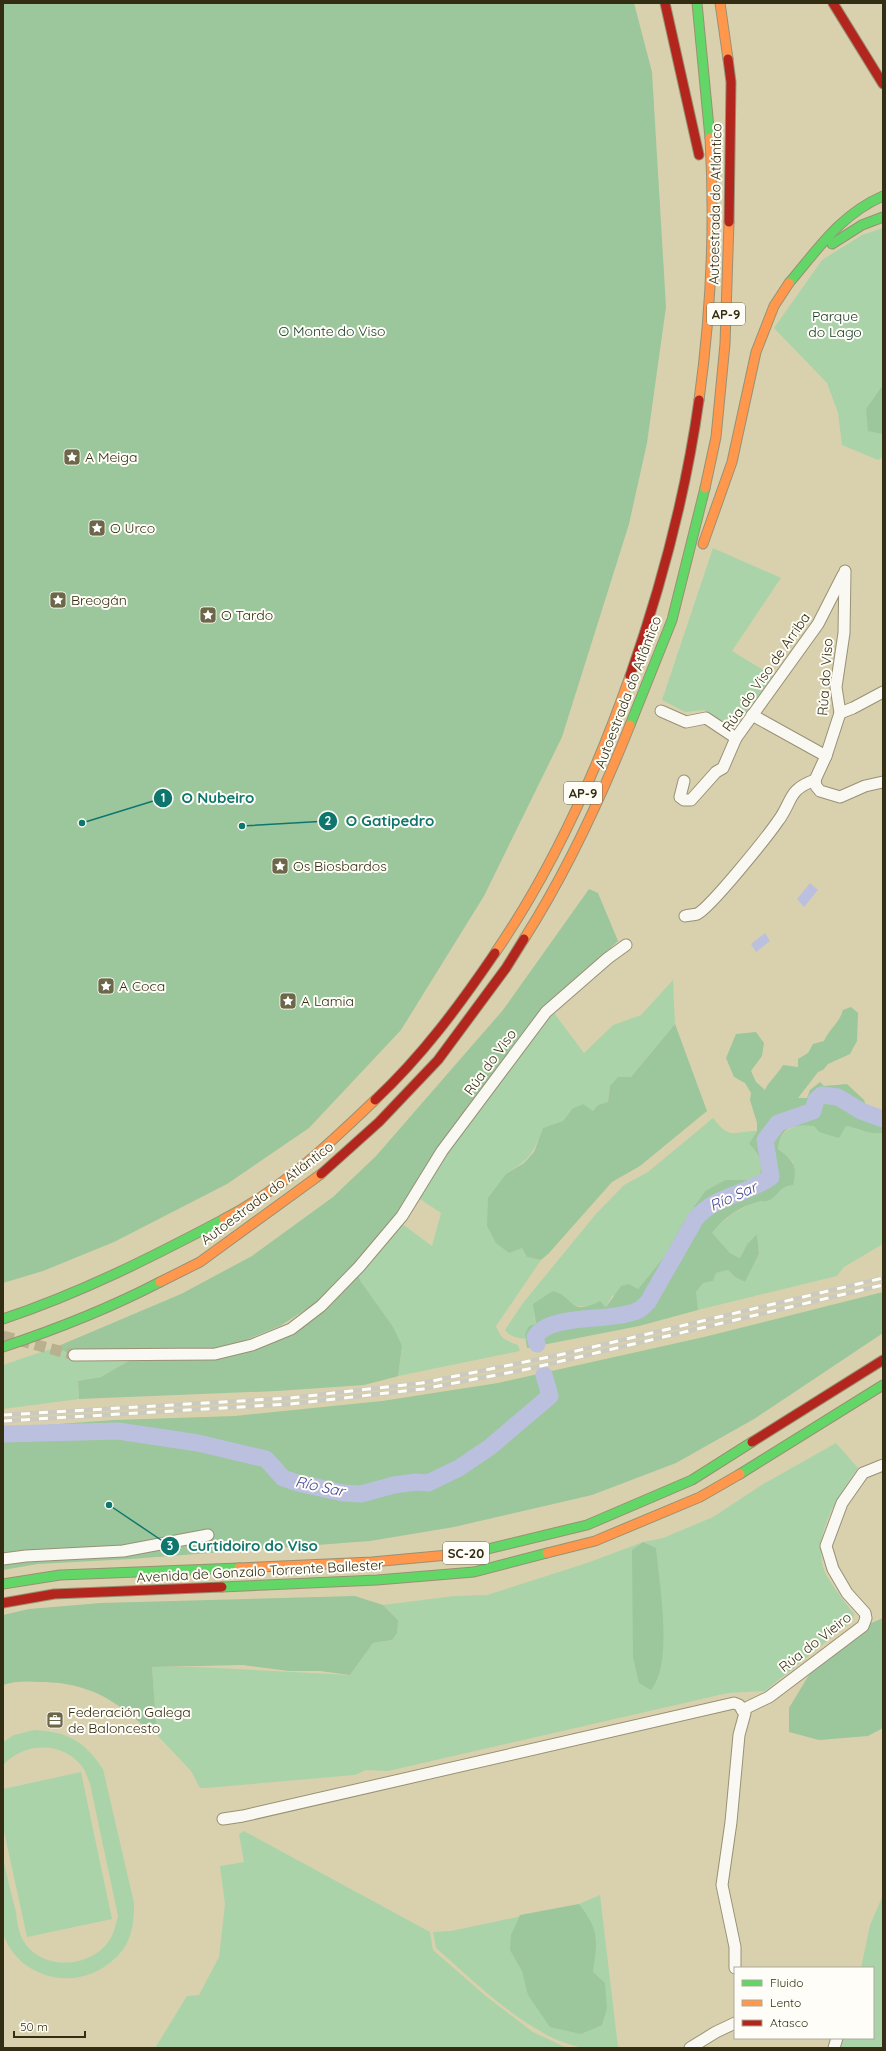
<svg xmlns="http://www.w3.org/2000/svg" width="886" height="2051" viewBox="0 0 886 2051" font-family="Quicksand,sans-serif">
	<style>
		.green { fill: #abd3aa }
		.forest { fill: #9cc69c }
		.water { fill: #bcc0df }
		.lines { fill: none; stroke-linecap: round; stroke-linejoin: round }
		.river { stroke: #bcc0df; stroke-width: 17 }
		.street-tunnel { stroke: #b8b08e; stroke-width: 11; stroke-dasharray: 11 5.5; stroke-linecap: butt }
		.street-casing { stroke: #989174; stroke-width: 13 }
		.fast-casing { stroke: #989174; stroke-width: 11 }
		.slow-casing { stroke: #989174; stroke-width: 11 }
		.jam-casing { stroke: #989174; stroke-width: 11 }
		.street { stroke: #f9f8f3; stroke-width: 11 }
		.fast { stroke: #63d668; stroke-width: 9 }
		.slow { stroke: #ff974d; stroke-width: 9 }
		.jam { stroke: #b3261e; stroke-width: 9 }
		.rail-casing { stroke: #cccabf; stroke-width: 4.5 }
		.rail { stroke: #fffdf7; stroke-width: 3; stroke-dasharray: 9; stroke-linecap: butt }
		.labels { text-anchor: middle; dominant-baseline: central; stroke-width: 4; stroke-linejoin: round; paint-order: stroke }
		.shield { fill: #fffdf7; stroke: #706c57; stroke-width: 1 }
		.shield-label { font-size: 13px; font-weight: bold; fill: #332e13 }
		.street-label { font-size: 14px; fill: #332e13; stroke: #fffdf7 }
		.park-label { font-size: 14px; fill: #133825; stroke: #fffdf7 }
		.poi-label { font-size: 14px; fill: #332e13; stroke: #fffdf7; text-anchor: start }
		.water-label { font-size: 15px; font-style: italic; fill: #45479d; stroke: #fffdf7 }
		.leader { fill: none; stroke: #0f766e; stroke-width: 1.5 }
		.callout-dot { fill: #0f766e; stroke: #fffdf7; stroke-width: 1.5 }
		.mark-label { font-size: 12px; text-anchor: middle; font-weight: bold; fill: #fff }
		.callout-label { font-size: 15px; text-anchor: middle; font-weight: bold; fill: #0f766e; stroke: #fffdf7; stroke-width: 4; stroke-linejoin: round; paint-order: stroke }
	</style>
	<rect width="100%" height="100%" fill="#d9d1ad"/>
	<g class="green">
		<polygon points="883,228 883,457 878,460 842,445 838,413 827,383 774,328 822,260 862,235"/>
		<polygon points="713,548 781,578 732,651 773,676 734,728 704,710 685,712 662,700"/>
		<path d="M673,980L675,1024L631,1077L610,1086L608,1102L598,1105L593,1112L572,1109L563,1121L543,1128C533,1154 530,1159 506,1174L522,1248L527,1257L541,1260L496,1326C500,1338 506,1341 518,1345L520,1351L398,1376L402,1346L361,1282L358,1275L401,1223L432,1246L441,1213L417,1197L443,1156L545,1020L554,1013L584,1053L613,1025L641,1015Z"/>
		<path d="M713,1118C731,1141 733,1131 757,1131L749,1144C759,1153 762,1161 760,1174L754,1180H725L705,1191L684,1221L664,1257L638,1289L612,1296L606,1307L600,1301L588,1307L571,1305L567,1300L534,1316L536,1324L525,1334L526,1339C516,1338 511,1337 505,1330L523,1303L595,1215L624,1185L648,1172Z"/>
		<path d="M800,1125L814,1126L820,1132C828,1130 840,1125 848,1126C862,1127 868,1135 883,1133V1244L844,1267L837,1276L698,1310L695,1292L703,1283L713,1281L716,1273L728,1270L735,1277L745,1282L759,1254L757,1234L747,1244L740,1258L730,1253L711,1233L717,1226L732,1214L752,1203L767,1201L777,1193L785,1186L793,1162L778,1149C779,1134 786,1129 800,1125Z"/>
		<polygon points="56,1347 66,1352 110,1351 130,1360 101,1377 78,1381 79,1399 3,1409 3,1365"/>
		<path d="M836,1443L858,1468C838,1497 812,1533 824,1570C828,1581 846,1603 854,1614L853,1620L765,1691L728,1693L388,1771L366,1770L355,1775L206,1788H200L191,1771L157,1735L152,1667H196L350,1675L373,1643L392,1640L398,1620L383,1605L454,1596L487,1595L587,1563L643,1542L663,1538L713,1517L760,1486Z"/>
		<path d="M34,1730C69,1732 84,1741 103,1769L134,1903C134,1918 133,1932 126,1945C103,1981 56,1989 23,1963C14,1955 6,1944 3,1933V1858C7,1876 11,1894 16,1912C17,1920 18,1929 21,1936C35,1969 83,1970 105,1946C113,1938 115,1927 118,1916L90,1784C88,1779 86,1774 84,1769C65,1741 25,1741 3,1765V1742L14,1735Z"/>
		<polygon points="81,1772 112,1919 27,1937 3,1827 3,1789"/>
		<polygon points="244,1831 430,1932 433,1950 487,1997 533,2032 567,2048 155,2048 187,1996 199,1995 219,1957 225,1904 220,1866 244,1862 239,1834"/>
		<path d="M600,1895L618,2047L615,2048C605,2048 595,2049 585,2048C533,2041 474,1981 436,1948L433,1932L451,1931L579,1904Z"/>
		<polygon points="883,1895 883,2048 838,2048 841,2038 873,2038 873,1968 861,1968 870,1925"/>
	</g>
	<g class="forest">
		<polygon points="3,3 634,3 652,72 666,307 647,443 629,524 562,737 484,896 401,1030 309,1128 227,1184 114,1242 43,1271 3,1283"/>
		<polygon points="883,385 883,434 868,431 866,409"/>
		<polygon points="589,889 598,893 618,941 539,1013 400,1212 353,1267 319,1301 280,1326 241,1342 214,1348 66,1352 56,1347 181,1294 252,1256 333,1197 376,1156 503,1010"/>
		<path d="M851,1007L858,1013L857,1041L850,1054L828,1064L823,1070L818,1072L798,1098H807L810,1090L820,1082L824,1086L847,1084L864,1100L867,1109L883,1112V1133C869,1135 860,1128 846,1126L839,1138L819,1132L814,1126C793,1124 780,1127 778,1149C793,1161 798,1165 793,1185C778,1186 778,1198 767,1201C765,1202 761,1201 758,1202C740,1206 722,1219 712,1233L730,1253L740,1258L747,1244L757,1234L759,1254L745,1282L735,1277L728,1270L716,1273L713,1281L703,1283L696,1292L698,1310L639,1326L527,1348L525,1334L529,1326L536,1324L533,1304L553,1291C575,1297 569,1317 600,1301L606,1307L621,1286L629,1284L638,1289L664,1257L684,1221L705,1191L725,1180H754L760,1174C762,1161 759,1153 749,1144L757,1131V1123L750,1100L751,1093L745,1083L734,1077L726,1058L736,1034L756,1032L764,1043L762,1056L751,1071L756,1082L765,1090C768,1082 778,1074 783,1065L798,1067V1059L808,1053L813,1044L824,1041C829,1029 839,1024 843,1010Z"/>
		<polygon points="675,1024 707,1111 640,1166 612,1182 549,1253 541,1260 527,1257 522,1248 509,1253 496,1243 487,1226 488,1198 506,1174 524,1163 534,1152 543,1128 563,1121 572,1109 583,1104 593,1111 598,1105 608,1102 610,1086 618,1077 631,1077"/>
		<polygon points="358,1275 361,1282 393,1327 402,1346 398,1376 395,1377 364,1385 277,1391 79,1399 78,1381 101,1377 130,1360 218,1358 295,1332 328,1306"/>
		<polygon points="883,1292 883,1333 754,1419 676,1463 592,1495 454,1527 370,1541 130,1559 38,1564 3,1570 3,1428 114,1420 235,1416 382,1401 498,1383 565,1368 704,1337"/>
		<path d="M643,1542L656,1548C659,1583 674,1663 651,1690L639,1683L633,1657L632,1550Z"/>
		<path d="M355,1596L383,1605L398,1620L397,1633L392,1640L373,1643L350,1675L320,1671H289L243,1665L152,1667L157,1735C145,1728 135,1718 123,1709C98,1690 71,1682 40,1682C28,1681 13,1681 3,1685V1615L29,1609L101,1603Z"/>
		<polygon points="883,1618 883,1728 868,1736 819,1740 789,1732 789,1708 812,1670 869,1624"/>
		<path d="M579,1904C599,1930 598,1940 593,1972L605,1983L607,2008L602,2025L581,2034L550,2027L528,1995L522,1971L510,1950L511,1935L520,1915Z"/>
	</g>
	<g class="water">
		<polygon points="810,883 818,890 804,907 797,899"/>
		<polygon points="765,933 770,941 756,952 751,944"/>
	</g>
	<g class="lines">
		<g class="river">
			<path d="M537,1344L535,1337C550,1312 613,1323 639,1310C642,1308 645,1305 648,1302L696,1218C716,1195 746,1195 771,1177L765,1140L778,1123L813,1111L816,1100L822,1095L838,1097L861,1111L883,1119"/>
			<polyline points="3,1434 118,1431 198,1443 266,1459 283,1478 298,1483 343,1493 361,1494 394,1485 416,1482 428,1483 459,1468 490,1447 550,1396 544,1375"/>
		</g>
		<polyline class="street-tunnel" points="3,1336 74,1355"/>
		<g class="street-casing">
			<g id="street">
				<polyline points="661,711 686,722 706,718 736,738"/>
				<polyline points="840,713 853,708 883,692"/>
				<polyline points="752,715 826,756"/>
				<polyline points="815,780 816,786 820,791 840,797 865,786 883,782"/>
				<polyline points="684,781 680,797 684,800 691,800 716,772 723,768 736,738 818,624 843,575"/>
				<path d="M685,916C689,915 694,915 697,914C710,908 767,837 778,821C793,801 787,790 815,780L826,756L840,713L836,687L844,633L845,571"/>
				<polyline points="74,1355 215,1354 252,1345 291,1329 321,1306 359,1267 402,1216 442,1151 546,1012 608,958 626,945"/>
				<polyline points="3,1559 26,1556 123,1551 208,1535"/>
				<polyline points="742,1710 769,1697 863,1626 866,1618 865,1613 847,1593 833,1569 826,1546 842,1503 863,1473 883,1465"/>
				<polyline points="223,1819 243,1816 734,1703 739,1705 745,1713 739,1735 731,1822 722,1885 735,1947 735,1968"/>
				<polyline points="690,2048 716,2032 735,2023"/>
				<polyline points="834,2048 837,2038"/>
			</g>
		</g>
		<g class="fast-casing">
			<g id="fast">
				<polyline points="697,3 710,138"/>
				<polyline points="832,244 862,225 883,217"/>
				<path d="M789,283C818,249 841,214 883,196"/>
				<polyline points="630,725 672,620 705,488"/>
				<path d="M3,1319C81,1293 152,1257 224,1219"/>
				<path d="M3,1347C57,1329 110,1308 160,1282"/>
				<polyline points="740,1474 883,1385"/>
				<polyline points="459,1554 471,1553 587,1525 692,1480 752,1442"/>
				<polyline points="3,1584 60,1575 239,1568"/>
				<polyline points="222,1587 377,1580 474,1572 547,1553"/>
			</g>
		</g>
		<g class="slow-casing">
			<g id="slow">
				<polyline points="720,3 728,59"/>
				<path d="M699,400C711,313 715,226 710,138"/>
				<polyline points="705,488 716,437 725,344 729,222"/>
				<polyline points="703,544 732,462 756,352 774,306 789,283"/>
				<path d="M524,939C566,873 601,798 630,725"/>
				<path d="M495,953C552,870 597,770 630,676"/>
				<path d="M224,1219C281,1190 329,1144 375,1100"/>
				<polyline points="160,1282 200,1262 321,1174"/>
				<polyline points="547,1553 595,1541 700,1497 740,1474"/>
				<polyline points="239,1568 372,1562 459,1554"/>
			</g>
		</g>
		<g class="jam-casing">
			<g id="jam">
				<polyline points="665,3 699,155"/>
				<polyline points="833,3 883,84"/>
				<polyline points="728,59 731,82 729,222"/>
				<path d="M630,676C661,587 686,493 699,400"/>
				<path d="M375,1100C422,1056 459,1006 495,953"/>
				<polyline points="321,1174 379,1122 438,1060 506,968 524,939"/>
				<polyline points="752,1442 883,1360"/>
				<polyline points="3,1603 54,1594 222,1587"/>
			</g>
		</g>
		<use href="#street" class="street"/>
		<use href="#fast" class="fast"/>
		<use href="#slow" class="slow"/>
		<use href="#jam" class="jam"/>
		<g class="rail-casing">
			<g id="rail">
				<polyline points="3,1415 290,1398 422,1383 559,1355 883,1278"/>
				<polyline points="3,1421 290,1404 423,1389 528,1369 883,1285"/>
			</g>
		</g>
		<use href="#rail" class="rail"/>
	</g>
	<defs>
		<g id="sight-square" transform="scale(0.9)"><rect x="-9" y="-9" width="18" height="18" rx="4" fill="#6d6749" stroke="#fffdf7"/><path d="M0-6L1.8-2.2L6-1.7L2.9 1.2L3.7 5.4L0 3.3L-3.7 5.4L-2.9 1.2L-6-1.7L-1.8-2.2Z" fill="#fff"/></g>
		<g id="office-square" transform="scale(0.9)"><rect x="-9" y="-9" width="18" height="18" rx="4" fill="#6d6749" stroke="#fffdf7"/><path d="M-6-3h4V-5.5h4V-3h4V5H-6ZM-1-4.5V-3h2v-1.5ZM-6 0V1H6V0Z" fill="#fff"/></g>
	</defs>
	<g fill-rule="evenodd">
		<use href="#sight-square" x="72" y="457"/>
		<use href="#sight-square" x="97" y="528"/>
		<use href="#sight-square" x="58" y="600"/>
		<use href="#sight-square" x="208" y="615"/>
		<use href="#sight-square" x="280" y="866"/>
		<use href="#sight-square" x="106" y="986"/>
		<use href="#sight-square" x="288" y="1001"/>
		<use href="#office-square" x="55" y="1720"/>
	</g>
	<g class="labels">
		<g class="shield">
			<rect x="707" y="303" width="38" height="22" rx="3"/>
			<rect x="564" y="782" width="38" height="22" rx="3"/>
			<rect x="443" y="1542" width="46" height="22" rx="3"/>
		</g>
		<g class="shield-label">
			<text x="726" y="314">AP-9</text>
			<text x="583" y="793">AP-9</text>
			<text x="466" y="1553">SC-20</text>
		</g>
		<g class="street-label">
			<text transform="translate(715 204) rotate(-89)">Autoestrada do Atlántico</text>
			<text transform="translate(766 672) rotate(-55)">Rúa do Viso de Arriba</text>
			<text transform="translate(825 677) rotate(-86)">Rúa do Viso</text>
			<text transform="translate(628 692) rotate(-69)">Autoestrada do Atlántico</text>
			<text transform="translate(490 1062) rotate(-54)">Rúa do Viso</text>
			<text transform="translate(267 1193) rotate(-37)">Autoestrada do Atlántico</text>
			<text transform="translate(260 1571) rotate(-3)">Avenida de Gonzalo Torrente Ballester</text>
			<text transform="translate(815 1642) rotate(-38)">Rúa do Vieiro</text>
		</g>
		<g class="park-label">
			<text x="835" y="316">Parque<tspan x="835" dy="16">do Lago</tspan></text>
			<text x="332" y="331">O Monte do Viso</text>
		</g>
		<g class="poi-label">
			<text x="85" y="457">A Meiga</text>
			<text x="110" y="528">O Urco</text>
			<text x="71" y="600">Breogán</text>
			<text x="221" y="615">O Tardo</text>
			<text x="293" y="866">Os Biosbardos</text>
			<text x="119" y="986">A Coca</text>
			<text x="301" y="1001">A Lamia</text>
			<text x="68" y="1712">Federación Galega<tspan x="68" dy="16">de Baloncesto</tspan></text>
		</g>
		<g class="water-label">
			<text transform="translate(733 1196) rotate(-24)">Río Sar</text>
			<text transform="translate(320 1486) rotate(12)">Río Sar</text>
		</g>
	</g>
	<path class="leader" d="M82 823L163 798M242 826L328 821M109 1505L170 1546"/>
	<g class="callout-dot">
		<circle cx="82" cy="823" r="4"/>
		<circle cx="242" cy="826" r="4"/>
		<circle cx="109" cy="1505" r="4"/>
		<circle cx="163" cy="798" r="10"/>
		<circle cx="328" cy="821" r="10"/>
		<circle cx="170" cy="1546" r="10"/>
	</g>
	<g class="mark-label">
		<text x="163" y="802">1</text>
		<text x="328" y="825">2</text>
		<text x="170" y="1550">3</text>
	</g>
	<g class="callout-label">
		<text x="218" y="803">O Nubeiro</text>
		<text x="390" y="826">O Gatipedro</text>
		<text x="253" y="1551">Curtidoiro do Viso</text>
	</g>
	<rect width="886" height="2051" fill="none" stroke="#332e13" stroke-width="8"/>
	<rect x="734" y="1967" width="140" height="72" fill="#fffdf7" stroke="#adaa9c"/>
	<rect x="742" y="1980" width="20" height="6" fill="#63d668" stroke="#adaa9c"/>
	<text x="770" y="1987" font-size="12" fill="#332e13">Fluido</text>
	<rect x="742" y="2000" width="20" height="6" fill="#ff974d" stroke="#adaa9c"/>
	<text x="770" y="2007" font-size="12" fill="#332e13">Lento</text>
	<rect x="742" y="2020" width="20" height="6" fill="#b3261e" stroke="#adaa9c"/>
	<text x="770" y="2027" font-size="12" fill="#332e13">Atasco</text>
	<path d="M14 2031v6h71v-6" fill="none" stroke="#332e13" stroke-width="2"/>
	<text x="20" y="2031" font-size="12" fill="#332e13" stroke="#fffdf7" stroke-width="3" paint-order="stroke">50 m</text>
</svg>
